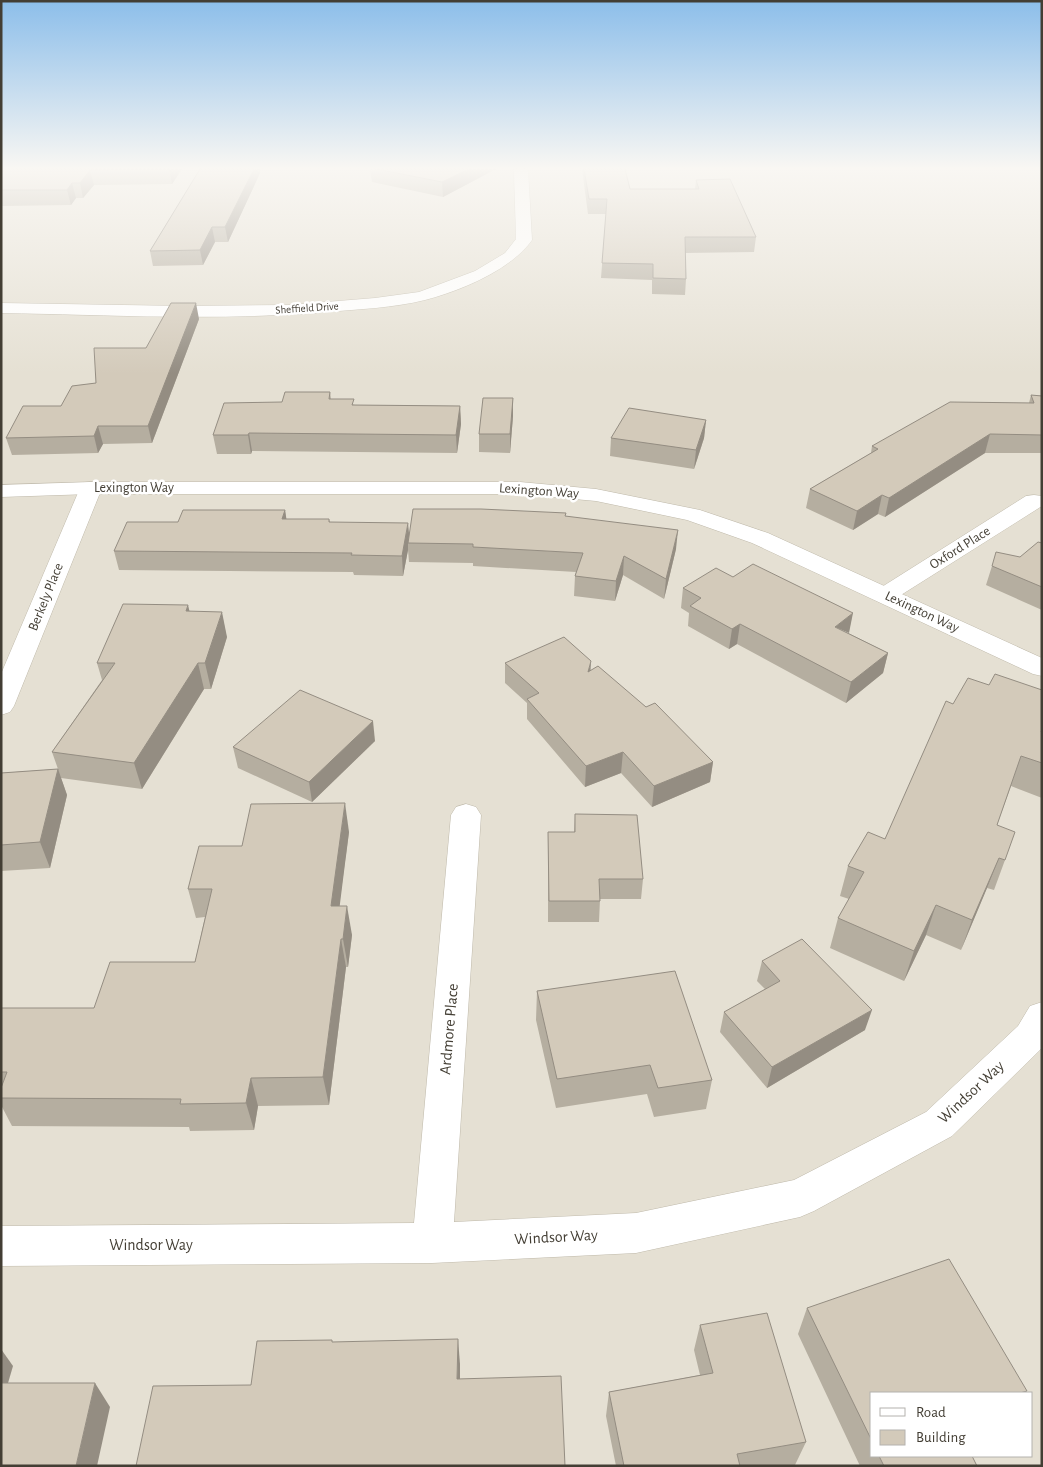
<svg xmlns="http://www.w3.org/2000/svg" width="1043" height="1467" viewBox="0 0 1043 1467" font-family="'Alegreya Sans',sans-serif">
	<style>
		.residential { fill: #e5e0d3; fill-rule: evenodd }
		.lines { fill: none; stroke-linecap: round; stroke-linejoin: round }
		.minor-casing { stroke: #bfb9aa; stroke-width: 1 }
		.tertiary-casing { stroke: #bfb9aa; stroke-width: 1 }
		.minor { fill: #fff; fill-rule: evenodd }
		.tertiary { fill: #fff; fill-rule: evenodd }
		.wall { fill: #b5aea0 }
		.shaded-wall { fill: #948d82 }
		.building { fill: #d3caba; stroke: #948d82 }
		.labels { text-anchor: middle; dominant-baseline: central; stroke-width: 5; stroke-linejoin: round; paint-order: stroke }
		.far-street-label { font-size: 11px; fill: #433e34; stroke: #fff }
		.street-label { font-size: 14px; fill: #433e34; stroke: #fff }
		.near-street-label { font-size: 16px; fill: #433e34; stroke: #fff }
	</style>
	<rect width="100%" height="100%" fill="#f2eee4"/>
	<path class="residential" d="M1,169H1042V1466H1ZM872,1393H1032V1456H872Z"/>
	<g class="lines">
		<g class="minor-casing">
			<g id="minor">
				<path d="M514,169H528L532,240C511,270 460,291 425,300C393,308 359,309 327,312C219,321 110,315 1,313V303L183,306L289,305L375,298L419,292L475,271L505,253L516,239Z"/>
				<polygon points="91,482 99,483 102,488 14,706 10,712 1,715 1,674 80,488 83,483"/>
				<polygon points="1034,495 1042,496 1042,506 893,600 885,602 877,600 873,595 877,590 1026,496"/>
				<polygon points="466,804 476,807 481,815 454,1222 636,1213 794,1180 926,1112 1018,1026 1030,1006 1042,1002 1042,1048 952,1136 814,1211 800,1217 636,1253 432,1263 1,1266 1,1226 414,1223 451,815 456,807"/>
			</g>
		</g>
		<g class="tertiary-casing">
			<polygon id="tertiary" points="91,482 520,482 596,489 700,510 768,533 1042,658 1042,676 1033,674 752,543 687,520 596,501 520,494 91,494 1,497 1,485"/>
		</g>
		<use href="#minor" class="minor"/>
		<use href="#tertiary" class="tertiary"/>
	</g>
	<g class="wall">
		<polygon points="1,169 182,169 172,184 94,185 83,198 76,198 71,205 1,206"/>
		<polygon points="200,169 260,169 260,173 228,242 215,242 203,265 153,266 150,251"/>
		<polygon points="370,169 496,169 443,197 372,182"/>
		<polygon points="582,169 625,169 630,189 695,189 696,180 756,237 754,252 685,253 686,279 685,295 652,294 652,280 601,278 606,214 588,214"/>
		<polygon points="199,319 152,443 103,444 98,453 12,455 6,438 61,406 96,383 146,348"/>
		<polygon points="330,392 331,399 355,405 460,406 461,424 457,453 252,451 251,454 217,454 213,435 282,402"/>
		<polygon points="1031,395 1042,396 1042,455 1041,453 985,453 885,517 878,514 853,530 806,508 810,489 871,453 872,446 1029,403"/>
		<polygon points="513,398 513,416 510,453 479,452 479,434"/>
		<polygon points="706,420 704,438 694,469 610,456 611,438"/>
		<polygon points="285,510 286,519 329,519 330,522 409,534 566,516 676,549 664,599 623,575 615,601 574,596 575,576 576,572 473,566 473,563 409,562 408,550 403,576 354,575 353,572 119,570 114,551 178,522"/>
		<polygon points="1042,543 1042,610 986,585 992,566 1020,557"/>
		<polygon points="683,588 848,633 888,653 883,673 846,703 737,644 729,649 688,626 689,613 681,608"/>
		<polygon points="190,611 227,637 211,689 204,689 142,789 61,778 67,795 50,868 1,871 1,773 58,769 52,752 102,680 97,663"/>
		<polygon points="505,663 591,670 646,707 713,762 710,782 652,807 621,773 585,787 527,719 527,703 505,683"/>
		<polygon points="989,685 1042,690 1042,798 1011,786 997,825 1005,860 994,890 987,888 961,950 926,935 904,981 830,948 838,918 849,899 840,896 848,866 885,839"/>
		<polygon points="375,741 312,802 238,768 233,747"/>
		<polygon points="575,814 643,879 641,899 600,899 599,922 548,922 548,832 574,832"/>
		<polygon points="349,832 339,906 352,935 348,967 346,967 329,1105 258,1106 254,1130 190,1131 189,1127 12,1126 1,1105 1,1008 94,1008 195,962 205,917 196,918 188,889 242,846"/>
		<polygon points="762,961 865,1030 767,1088 720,1032 724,1012 765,989 757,981"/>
		<polygon points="537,991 712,1080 706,1109 654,1117 647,1094 556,1108 536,1020"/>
		<polygon points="807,1308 872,1393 872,1456 972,1456 977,1466 860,1466 798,1334"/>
		<polygon points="700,1325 806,1442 795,1465 616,1466 606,1416 609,1392 700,1375 694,1350"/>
	</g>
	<g class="shaded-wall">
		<polygon points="169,169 182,169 172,184"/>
		<polygon points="254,169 260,169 260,173 228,242 225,227"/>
		<polygon points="469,169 496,169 443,197 442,182"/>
		<polygon points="90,170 94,185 83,198 80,183"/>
		<polygon points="72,183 76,198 71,205 67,190"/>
		<polygon points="212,227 215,242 203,265 200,250"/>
		<polygon points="196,303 199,319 152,443 148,426"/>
		<polygon points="513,398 513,416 510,453 510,434"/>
		<polygon points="460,406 461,424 457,453 456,435"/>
		<polygon points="706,420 704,438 694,469 696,450"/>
		<polygon points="98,426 103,444 98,453 94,436"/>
		<polygon points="249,433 252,451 251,454 248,435"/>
		<polygon points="990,434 985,453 885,517 889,498"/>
		<polygon points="882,495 878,514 853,530 857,511"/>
		<polygon points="285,510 288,529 282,519"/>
		<polygon points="408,523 410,543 408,543 408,550 403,576 402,556"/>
		<polygon points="678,530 676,549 664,599 666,579"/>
		<polygon points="624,556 623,575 615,601 616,581"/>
		<polygon points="188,605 194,630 186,611"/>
		<polygon points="222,612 227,637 211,689 205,663"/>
		<polygon points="853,613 849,633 835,627"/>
		<polygon points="740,624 737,644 729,649 732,629"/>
		<polygon points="888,653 883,673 846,703 851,682"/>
		<polygon points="591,661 590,681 588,672"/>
		<polygon points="198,663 204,689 142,789 134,763"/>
		<polygon points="373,721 375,741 312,802 309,782"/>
		<polygon points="623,752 621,773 585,787 586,766"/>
		<polygon points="713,762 710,782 652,807 654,786"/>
		<polygon points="58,769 67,795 50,868 40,842"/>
		<polygon points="345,803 349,832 336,935 331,906"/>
		<polygon points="999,858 987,888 961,950 972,920"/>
		<polygon points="936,905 926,935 904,981 914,951"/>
		<polygon points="347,906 352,935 348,967 343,939"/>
		<polygon points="341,939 346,967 329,1105 323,1077"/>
		<polygon points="872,1010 865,1030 767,1088 772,1067"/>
		<polygon points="251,1078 258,1106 254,1130 246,1103"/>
		<polygon points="458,1339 460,1364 460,1404 457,1379"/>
		<polygon points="1,1349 13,1366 1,1407"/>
		<polygon points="95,1383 110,1407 97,1466 76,1466"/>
	</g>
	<g class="building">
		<polygon points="1,169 169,169 90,170 80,183 72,183 67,190 1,190"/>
		<polygon points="200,169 254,169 225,227 212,227 200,250 150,251"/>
		<polygon points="376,169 469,169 442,182"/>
		<polygon points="584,169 625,169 630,189 699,189 696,180 730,179 756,237 685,237 686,279 653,278 653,264 602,263 607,199 589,199"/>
		<polygon points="171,303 196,303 148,426 98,426 94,436 6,438 23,406 61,406 72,386 96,383 94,348 146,348"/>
		<polygon points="285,392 330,392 329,399 354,399 352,405 460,406 456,435 249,433 248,435 213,435 224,403 282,402"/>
		<polygon points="1031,395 1042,396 1042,435 990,434 889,498 882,495 857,511 810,489 878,449 872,446 950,402 1034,403"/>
		<polygon points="483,398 513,398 510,434 479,434"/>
		<polygon points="629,408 706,420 696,450 611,438"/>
		<polygon points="413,509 481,509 566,513 565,516 678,530 666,579 624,556 616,581 575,576 583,553 473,547 473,544 408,543"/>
		<polygon points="183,510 285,510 282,519 329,519 329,522 408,523 402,556 351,555 352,553 114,551 127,522 178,522"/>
		<polygon points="1038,542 1042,543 1042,587 992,566 996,552 1020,557"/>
		<polygon points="753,564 853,613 835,627 888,653 851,682 740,624 732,629 690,606 701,598 683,588 716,568 733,577"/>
		<polygon points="123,604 188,605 186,611 222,612 205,663 198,663 134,763 52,752 115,663 97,663"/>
		<polygon points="564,637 591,661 588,672 598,666 646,707 655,703 713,762 654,786 623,752 586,766 527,699 539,693 505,663"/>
		<polygon points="995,674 1042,690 1042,730 1041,732 1042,732 1042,763 1021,756 997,825 1015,832 1005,860 999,858 972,920 936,905 914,951 838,918 864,872 848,866 868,832 885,839 946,701 953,704 968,678 989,685"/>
		<polygon points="300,690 373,721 309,782 233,747"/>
		<polygon points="58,769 40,842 1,845 1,773"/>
		<polygon points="345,803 331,906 347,906 343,939 341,939 323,1077 251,1078 246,1103 180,1104 181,1099 1,1098 1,1088 7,1072 1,1072 1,1008 94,1008 110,962 195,962 212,889 188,889 199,846 242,846 251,804"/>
		<polygon points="575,814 637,815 643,879 599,879 600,901 549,901 548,832 575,832"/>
		<polygon points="802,939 872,1010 772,1067 724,1012 780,981 762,961"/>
		<polygon points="675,971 712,1080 658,1088 650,1065 557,1079 537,991"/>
		<polygon points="949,1259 1027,1391 1020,1393 872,1393 872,1441 807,1308"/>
		<polygon points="767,1313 806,1442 737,1454 740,1466 624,1466 609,1392 713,1373 700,1325"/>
		<polygon points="458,1339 457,1379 561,1376 565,1466 136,1466 153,1386 251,1385 257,1341 332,1340 332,1342"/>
		<polygon points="1,1383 95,1383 76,1466 1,1466"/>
		<polygon points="879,1456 972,1456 977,1466 884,1466"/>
	</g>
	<linearGradient id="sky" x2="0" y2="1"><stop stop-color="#8cbeea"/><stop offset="0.45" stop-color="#f9f7f3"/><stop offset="1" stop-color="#f9f7f3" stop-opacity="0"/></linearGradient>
	<rect width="1043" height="374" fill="url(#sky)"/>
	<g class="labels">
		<g class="far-street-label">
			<text transform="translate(307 308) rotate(-4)">Sheffield Drive</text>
		</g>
		<g class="street-label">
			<text x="134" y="488">Lexington Way</text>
			<text transform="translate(539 491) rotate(4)">Lexington Way</text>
			<text transform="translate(960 548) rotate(-32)">Oxford Place</text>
			<text transform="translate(46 597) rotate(-68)">Berkely Place</text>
			<text transform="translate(922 612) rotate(25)">Lexington Way</text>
		</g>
		<g class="near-street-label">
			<text transform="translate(449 1029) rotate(-85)">Ardmore Place</text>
			<text transform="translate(971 1092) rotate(-43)">Windsor Way</text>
			<text transform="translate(556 1237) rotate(-3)">Windsor Way</text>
			<text x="151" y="1245">Windsor Way</text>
		</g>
	</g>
	<rect width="1043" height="1467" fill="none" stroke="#433e34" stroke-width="5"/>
	<rect x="870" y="1392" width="162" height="65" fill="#ffffff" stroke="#b4b2ae"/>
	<rect x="880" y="1408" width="25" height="8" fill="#ffffff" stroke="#b4b2ae"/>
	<text x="916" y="1417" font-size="15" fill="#433e34">Road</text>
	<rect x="880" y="1430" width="25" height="15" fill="#d3caba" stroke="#b4b2ae"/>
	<text x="916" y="1442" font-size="15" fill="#433e34">Building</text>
</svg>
